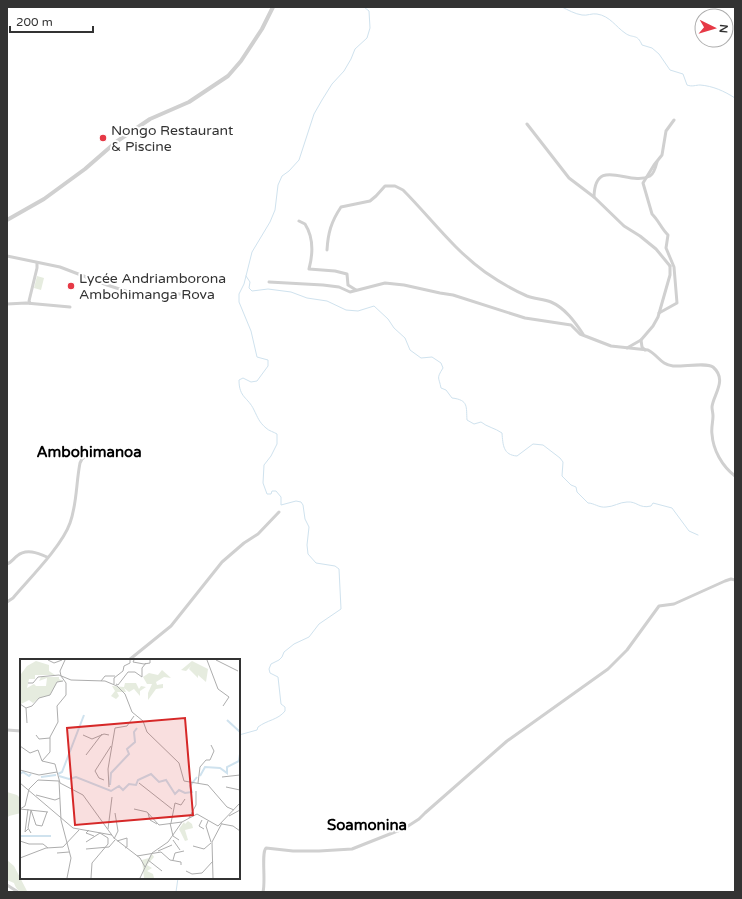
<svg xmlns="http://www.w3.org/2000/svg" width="742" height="899" viewBox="0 0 742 899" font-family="'Varela Round',sans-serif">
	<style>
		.green { fill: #e6ecdf }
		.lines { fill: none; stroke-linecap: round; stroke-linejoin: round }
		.stream { stroke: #cfe2ee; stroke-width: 1 }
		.minor { stroke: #d0d0d0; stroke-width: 3 }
		.tertiary { stroke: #d0d0d0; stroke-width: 4 }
		.poi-dot { fill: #e63946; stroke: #fff; stroke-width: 1.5 }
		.labels { text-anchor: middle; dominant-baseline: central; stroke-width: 4; stroke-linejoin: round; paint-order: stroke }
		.poi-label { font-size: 14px; fill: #333; stroke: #fff; text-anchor: start }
		.neighbourhood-label { font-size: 15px; font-weight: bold; fill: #000; stroke: #fff }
		.inset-river { fill: none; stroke: #cfe2ee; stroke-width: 2 }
		.inset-road { fill: none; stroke: #adadad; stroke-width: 1 }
		.view { fill: #d62828; fill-opacity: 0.15; stroke: #d62828; stroke-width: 2 }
		.inset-edge { fill: none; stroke: #333; stroke-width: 2 }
	</style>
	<rect width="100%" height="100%" fill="#fff"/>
	<g class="green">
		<polygon points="37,276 44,278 41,290 34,288"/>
		<polygon points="7,792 17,795 21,799 21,813 9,816 7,818"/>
		<path d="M7,860L14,866L27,891C20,894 16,889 14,883L7,880Z"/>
	</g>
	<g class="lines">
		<g class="stream">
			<path d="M562,7C568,10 575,14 582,15C587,16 592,13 597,14C610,16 616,27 625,33C633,39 637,33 642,45L652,48L659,54L670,70L683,74L687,85C692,87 696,85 700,85C713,86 724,91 735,98"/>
			<path d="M246,276L250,282L249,288L252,291L268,289L291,292L307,298L327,301L346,310L358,311L374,306L388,319L394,328L405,338L410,350L421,358L432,357L441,363L443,368C436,379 439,377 441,388L446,390L452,398C469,400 466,407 467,420L474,424L481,422C487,427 495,428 502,433C503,445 503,455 517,456L533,444L543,445L560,458L563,462L562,476L571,485L576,487L577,492L588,503C594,503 599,508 606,507C613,507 620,502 627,502C637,501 639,509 651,506L653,503L672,508L689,531L698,535"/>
			<path d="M239,735L257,730L258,727C267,720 278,720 285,711V707L281,704L278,677L270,673L269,669L271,664L279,660L282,657L284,652L294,644L309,637L319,624L341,609L339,569L335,566L316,563L308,554L307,545L309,527L305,519L303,505L301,502L296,501L281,505V497L276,491H272L271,494H267L263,483L264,465L271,456L277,444V434C274,432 269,431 266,428C259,422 258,418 254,410C248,397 239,398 239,380L243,378L251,382L257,381L268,366V360L257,357L251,331L239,302V294L244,284L252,252L270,222L275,210L278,185L282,176L289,171L299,160L314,114L322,100L332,84L344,71L351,59L355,49L367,38L370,28L369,11L364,7"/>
			<polyline points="176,892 178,878"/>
		</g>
		<g class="minor">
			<polyline points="527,124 569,178 594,197 624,226 640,236 656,249 670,266"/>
			<path d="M594,197C595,155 629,187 650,176C654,174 656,166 657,162"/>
			<path d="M299,221L305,224C314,238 313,254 309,269L335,271L347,274L348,285L356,290"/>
			<path d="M327,250C328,233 331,222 341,207L370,201L376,196L385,186H395L403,190C430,217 453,249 485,272C498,281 513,290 527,296C535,299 544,299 551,302C565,308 575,322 583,334"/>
			<polyline points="7,256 60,267 107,285 135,294 191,294"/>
			<path d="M269,282L323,285L339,287L350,292L385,283L404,285L440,293L453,295L525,318L571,325L580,334L611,346L648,350C658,355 661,365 673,366C683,367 706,362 713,367C728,380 713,395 712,407C712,410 713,413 713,416C713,422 711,428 712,434C713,450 722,466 735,476"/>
			<polyline points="30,303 29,301 37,268 37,263"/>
			<polyline points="7,304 26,303 70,307"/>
			<path d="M659,313L677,303L674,267L666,248L668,235C661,228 659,221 652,214L643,183L654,165L662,155L666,131L674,120"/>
			<polyline points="627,348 641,340"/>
			<polyline points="645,350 642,347 641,340 653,326 658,317 670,275 670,266"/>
			<path d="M7,564C12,562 13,559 17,556C26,548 38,553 47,557"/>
			<path d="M7,602L13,598C29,579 62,546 70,523C77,504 76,483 80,463L82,459L87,455"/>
			<polyline points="129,660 171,626 222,562 244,543 258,534 279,512"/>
			<polyline points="7,730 21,731"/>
			<polyline points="7,885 18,892"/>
			<path d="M263,892C266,881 261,853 266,848L293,851H319L352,849L405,828L419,819L425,813L507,741L608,669L627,650L659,606L674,604L725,581L731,579L735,580"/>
		</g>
		<polyline class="tertiary" points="7,220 44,199 85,169 116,142 150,119 189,102 228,76 241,61 262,29 273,7"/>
	</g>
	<g class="poi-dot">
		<circle cx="103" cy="138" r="4"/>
		<circle cx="71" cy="286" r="4"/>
	</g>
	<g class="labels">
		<g class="poi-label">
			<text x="111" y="130">Nongo Restaurant<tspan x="111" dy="16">&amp; Piscine</tspan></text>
			<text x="79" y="278">Lycée Andriamborona<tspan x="79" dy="16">Ambohimanga Rova</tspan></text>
		</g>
		<g class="neighbourhood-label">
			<text x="89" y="452">Ambohimanoa</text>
			<text x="367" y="825">Soamonina</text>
		</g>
	</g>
	<g transform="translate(20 659)">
		<rect width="220" height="220" fill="#fff"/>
		<path d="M16,2L29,6V12L35,16H15V20H9L7,29L14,25L16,27H26L27,19L19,22L21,18H39V20L43,22L37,23L30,36L19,39L13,44L9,41L1,45L0,44V9L1,15L7,7ZM172,2L188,10L186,23L178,16V19L169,10L171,7L166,12L161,11ZM142,11L151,19L144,18L136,23L137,26L143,25V29L136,30L128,41V34L132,25H127L123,18L129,14L138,16ZM105,24H116L119,30L121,27L126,28L120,32V37L114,30L109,33L104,29L106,33H97L99,37L96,40L91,37L95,32L92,27L104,28ZM168,162L172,165L173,169L165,171L168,181L165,182L159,170L164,163L165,165ZM132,195L134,198L127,206L132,209L127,212L133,215L134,219H124L122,201L129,199Z" fill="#e6ecdf"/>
		<path class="inset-river" d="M207,61L220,73M0,115L3,113L9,117L11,115M38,115L42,113L64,56M39,117L49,120L56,118L91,132L99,127L103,131L109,125L116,126L118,121L131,115L139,123L146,121L155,135L159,131L165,134L172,133L170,127L177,118M180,117L185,108L200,109L207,114V108L219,102L220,95M21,118L36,116M90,126L91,114L109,95L107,90L115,83L114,73L117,69M0,177H31"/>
		<path class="inset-road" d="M28,1L34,4L42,1M114,1L113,3L124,5L130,4V1M187,1L198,30L209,38L203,47M196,1L218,12M41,17L40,12L45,1M122,18V9L126,4M81,22L85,17H95M8,24H13L18,18L39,16L51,21L85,22L97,27L105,35L112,53L123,62L127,73L159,104L164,122L188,126L207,148L214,151M94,25V19L103,12L104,7L110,4V1M96,25L98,26L108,13H115L122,18M0,45L6,49L12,47L19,39L30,36L37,23L43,22M6,49L7,64M16,76L19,80L30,79M63,76L72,80L84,75L89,76M0,87L10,94L18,91L22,102M66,96L82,75M22,102L35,105L40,124L63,136L94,179L120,199L125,208M22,102L30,93V78L38,63L37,47L46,36V24L41,17M0,111L19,116L37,113M202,118L220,116M84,121L79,119L75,112L91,87M0,124L53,169L92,176M119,124L152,150M178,124L180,108L186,101H190L194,92L191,86M89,128L88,110L95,69L107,67L114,57M206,128L220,131M16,136L35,141L40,139M0,150L5,147L9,130L18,121L39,122L41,161L51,199L47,219M0,150L28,153M8,150L5,173L8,170M114,150L127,153L139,166L162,163M11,151L16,166L22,167L27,153M11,151L8,169L11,174M128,154L130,161L137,165M209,157L220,151M169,159L176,146V132M182,161L179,167L184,170M188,162L186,167L191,183M150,164L153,177L159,181M151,164L155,144L161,146L165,140M202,165L213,167L220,172M88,170L92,138M69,171L66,174L74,177M94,180L98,172L95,154M153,181L160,191M0,182L9,185H23L28,189M97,182L107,179V188L105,189M66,183L80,174M173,187L184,190L191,184M66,190L89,188L95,181M138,192L152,186M37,194L49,193M117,197L141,193L150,201L161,203V206M0,199L26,189L43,188L59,171M128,201L142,212M153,201L155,194L164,192M166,212L172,215L182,214L193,202M71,219L72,204L88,185V179L80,174M120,219L132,194L148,183L162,163L177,155L198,167L220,144M193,219L192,183L202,164"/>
		<path class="view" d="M165,59L173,156L55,166L47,69Z"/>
		<rect width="220" height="220" class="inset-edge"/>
	</g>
	<rect width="742" height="899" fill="none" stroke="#333333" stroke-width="16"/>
	<g transform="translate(714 28) rotate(95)"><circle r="19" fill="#ffffff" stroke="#adadad"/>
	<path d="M0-3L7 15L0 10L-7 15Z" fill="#e63946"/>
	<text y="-6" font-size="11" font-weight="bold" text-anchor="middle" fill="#333333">N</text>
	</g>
	<path d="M10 26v6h83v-6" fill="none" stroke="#333333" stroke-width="2"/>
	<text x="16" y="26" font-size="12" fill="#333333" stroke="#ffffff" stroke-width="3" paint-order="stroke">200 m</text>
</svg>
